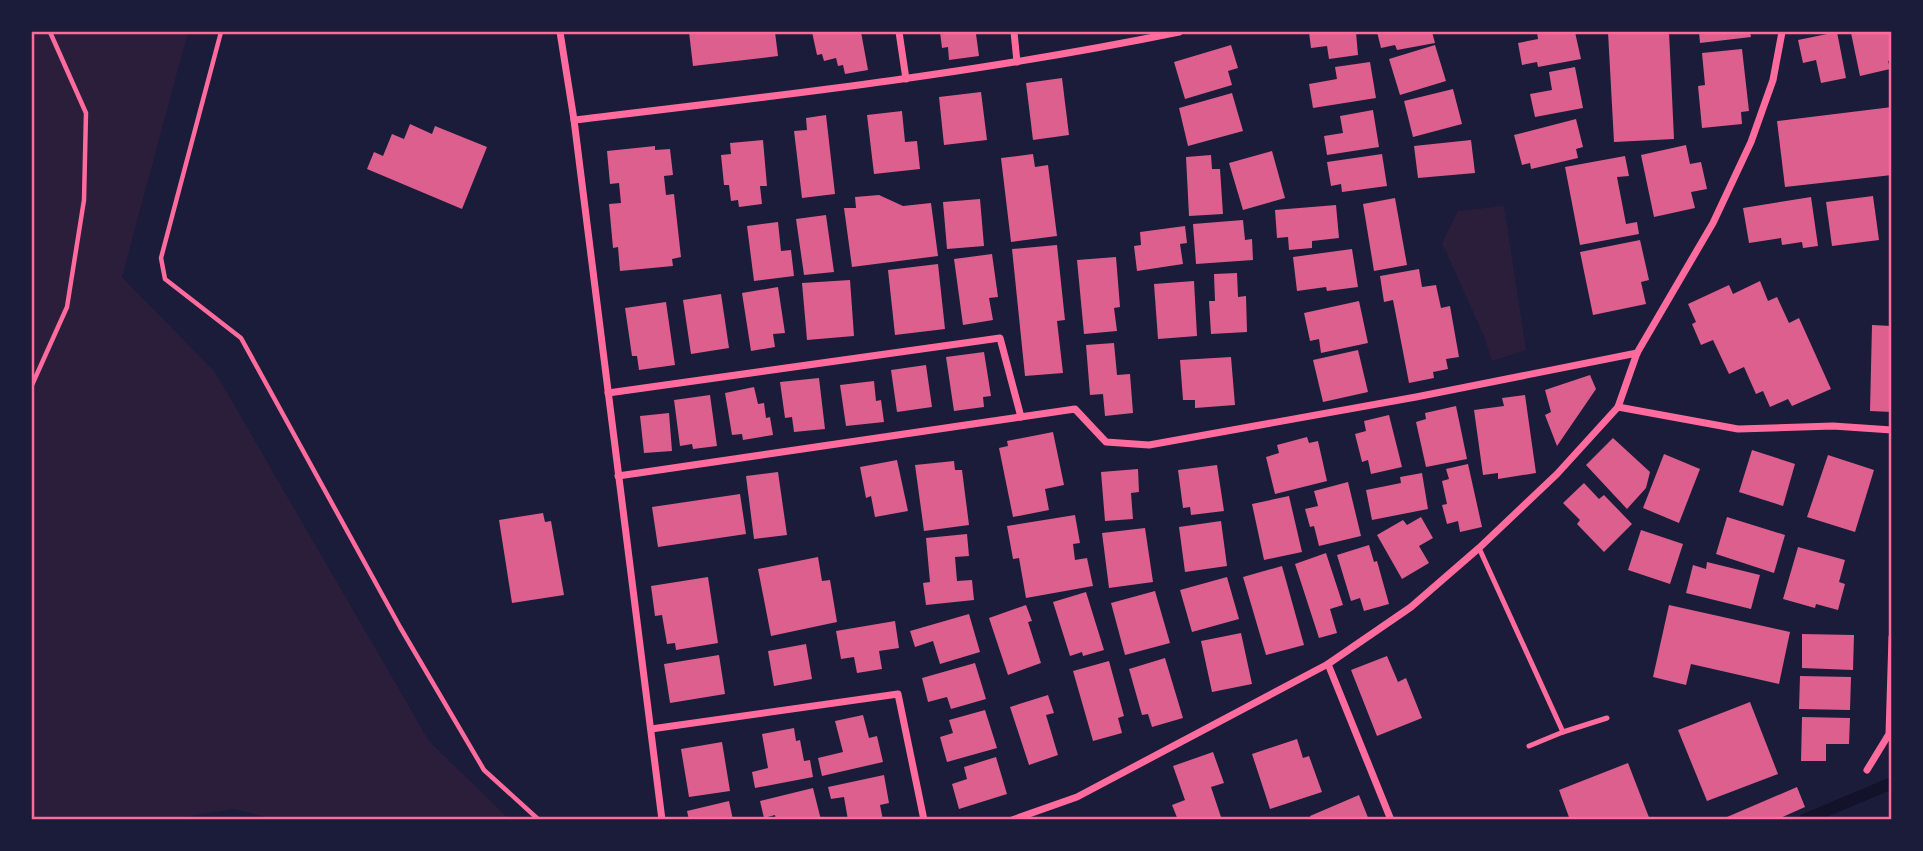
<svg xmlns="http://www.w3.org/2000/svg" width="1923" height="851" viewBox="0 0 1923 851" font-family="'Crimson Pro',serif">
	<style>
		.green { fill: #2a1e3b }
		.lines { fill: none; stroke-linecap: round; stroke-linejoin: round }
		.stream { stroke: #12122b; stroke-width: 12 }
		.building { fill: #dd5f8e }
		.path { stroke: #ff6b9d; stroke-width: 4.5 }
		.service { stroke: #ff6b9d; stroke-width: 5 }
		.minor { stroke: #ff6b9d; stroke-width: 7 }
		.neatline { fill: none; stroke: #ff6b9d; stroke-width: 2.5 }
	</style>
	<rect width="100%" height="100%" fill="#1b1b3a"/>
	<g class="green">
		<polygon points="32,32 188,32 122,277 215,372 429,741 509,819 279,820 234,809 164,820 32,819"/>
		<polygon points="1504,206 1526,350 1492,361 1484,336 1442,243 1458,211"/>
	</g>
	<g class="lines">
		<polyline class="stream" points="1804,820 1892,783"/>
	</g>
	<g class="building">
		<polygon points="689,32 775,32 778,56 693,66"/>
		<polygon points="812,32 861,32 868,70 845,74 843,65 838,66 836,58 824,61 822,54 817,55"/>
		<polygon points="940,32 985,32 976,34 979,56 949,60 948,47 942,48"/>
		<polygon points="1309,32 1356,32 1358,55 1329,59 1327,46 1311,48"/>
		<polygon points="1377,32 1432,32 1435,43 1397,50 1395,45 1381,48"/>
		<polygon points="1537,32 1575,32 1581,59 1538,67 1537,62 1522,65 1518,43 1538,39"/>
		<polygon points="1608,32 1669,32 1674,139 1614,142"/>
		<polygon points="1699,32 1750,32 1751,37 1700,43"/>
		<polygon points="1837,32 1846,78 1821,83 1816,60 1803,63 1798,40"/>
		<polygon points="1859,32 1892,32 1892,60 1888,61 1890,69 1860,76 1851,33"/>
		<polygon points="1231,45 1238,68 1228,71 1232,85 1185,99 1174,62"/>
		<polygon points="1435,45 1446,81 1400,95 1389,59"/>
		<polygon points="1742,49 1749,111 1741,112 1742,124 1702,128 1698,86 1705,85 1702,53"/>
		<polygon points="1370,62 1376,98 1313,108 1309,84 1337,79 1335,67"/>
		<polygon points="1575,67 1583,108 1535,117 1530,94 1552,90 1549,72"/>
		<polygon points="1062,78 1069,135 1033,140 1026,83"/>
		<polygon points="1453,89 1462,124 1413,137 1404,101"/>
		<polygon points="981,92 987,140 944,145 939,97"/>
		<polygon points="1232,93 1243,131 1188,146 1179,108"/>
		<polygon points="1892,107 1892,175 1785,187 1777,121"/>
		<polygon points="1373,110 1379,147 1327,155 1324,136 1343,133 1340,116"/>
		<polygon points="902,111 905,142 917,141 920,169 874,174 867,115"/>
		<polygon points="826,115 835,194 802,198 794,131 807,130 806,118"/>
		<polygon points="1576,119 1583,147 1576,149 1578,158 1531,169 1530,163 1522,165 1514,135"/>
		<polygon points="410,124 432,134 435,126 487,147 462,209 367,169 374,152 383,156 392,134 404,139"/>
		<polygon points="763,140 767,186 760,186 762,204 739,207 738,200 731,201 729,185 724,185 721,155 731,154 730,143"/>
		<polygon points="1471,140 1475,173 1418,178 1414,146"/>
		<polygon points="1686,145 1690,164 1701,162 1707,189 1691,192 1695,208 1654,217 1641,155"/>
		<polygon points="655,146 655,150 670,149 673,175 664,176 666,195 674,194 681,257 672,259 673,266 620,271 618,247 613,248 609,204 621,203 619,183 610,184 607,151"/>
		<polygon points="1272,151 1285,198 1243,210 1229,163"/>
		<polygon points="1033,154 1035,167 1048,165 1057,236 1011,242 1001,158"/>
		<polygon points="1382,154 1387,186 1342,192 1341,184 1331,186 1327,162"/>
		<polygon points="1211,155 1212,169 1220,169 1223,214 1189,216 1186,157"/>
		<polygon points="1625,156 1629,176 1617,177 1626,224 1637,222 1639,234 1580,245 1565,167"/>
		<polygon points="879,195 903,206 931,203 938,256 852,267 844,208 856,208 855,197"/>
		<polygon points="1873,196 1879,240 1832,246 1826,202"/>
		<polygon points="1811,197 1818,246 1803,248 1802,242 1782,245 1781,238 1749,243 1743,208"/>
		<polygon points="1395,198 1407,265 1374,271 1363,204"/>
		<polygon points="980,199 984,246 947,249 943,202"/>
		<polygon points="1336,205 1339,238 1312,241 1312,248 1289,250 1288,237 1277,238 1275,210"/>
		<polygon points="826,215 834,272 804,275 796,219"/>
		<polygon points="1243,220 1245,240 1252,239 1253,260 1196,264 1193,224"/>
		<polygon points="778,222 781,251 791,250 794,276 754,281 747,226"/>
		<polygon points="1185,226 1187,243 1180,244 1183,264 1137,271 1134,246 1141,245 1140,232"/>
		<polygon points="1640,240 1649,280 1641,282 1646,304 1593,315 1580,252"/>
		<polygon points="1057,245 1065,320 1057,321 1063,373 1025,376 1012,249"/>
		<polygon points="1352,249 1358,287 1327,291 1326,287 1297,291 1293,257"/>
		<polygon points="992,254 998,297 989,298 993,320 963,325 954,259"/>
		<polygon points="1116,257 1120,307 1114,308 1117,331 1084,334 1077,260"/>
		<polygon points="938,264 945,329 895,335 888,270"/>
		<polygon points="1419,269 1422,287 1436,285 1441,308 1450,306 1459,357 1446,359 1448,369 1433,372 1434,378 1409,383 1393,300 1384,302 1380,276"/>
		<polygon points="1237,273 1238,297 1246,296 1247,332 1211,334 1209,301 1215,301 1214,274"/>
		<polygon points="850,280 854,336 807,340 802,283"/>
		<polygon points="1194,281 1197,336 1158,339 1154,284"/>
		<polygon points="1760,281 1768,301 1777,297 1789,323 1799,318 1831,389 1792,406 1788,399 1770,407 1763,391 1756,394 1744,367 1729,374 1713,340 1701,345 1692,324 1696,322 1688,304 1729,285 1733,294"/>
		<polygon points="778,287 785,333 773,334 775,347 751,351 742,293"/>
		<polygon points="721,294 729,348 691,354 683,300"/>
		<polygon points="1359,301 1368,343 1321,353 1319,339 1310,341 1304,313"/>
		<polygon points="666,302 675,365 639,370 637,356 632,356 625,308"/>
		<polygon points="1872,325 1892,326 1892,412 1870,411"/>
		<polygon points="1114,343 1117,375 1130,374 1133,413 1105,416 1103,394 1090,395 1086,345"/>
		<polygon points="1358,350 1368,392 1323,402 1313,360"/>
		<polygon points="984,352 991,396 983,397 984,407 954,411 946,357"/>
		<polygon points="1231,357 1235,405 1195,408 1195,400 1183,400 1180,360"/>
		<polygon points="926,365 932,407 897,412 891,370"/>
		<polygon points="1590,375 1596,389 1557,446 1545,415 1551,412 1545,390"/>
		<polygon points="819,378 825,429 794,432 792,417 785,418 780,382"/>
		<polygon points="874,381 876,401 881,400 884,422 846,426 840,385"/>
		<polygon points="754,387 758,404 764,403 766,418 770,417 773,435 743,440 742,434 732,435 725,393"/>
		<polygon points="710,395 717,446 693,449 692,444 680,446 674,400"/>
		<polygon points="1525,395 1536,473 1498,479 1498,473 1483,475 1474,410 1504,406 1502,398"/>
		<polygon points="1456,406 1467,459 1426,467 1416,422 1426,419 1425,413"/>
		<polygon points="669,413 672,451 644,453 640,416"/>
		<polygon points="1389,415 1402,467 1371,474 1368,460 1362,462 1355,434 1366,431 1364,421"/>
		<polygon points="1053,432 1064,485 1045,489 1049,510 1013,517 999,448 1008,446 1007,441"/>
		<polygon points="1307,437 1309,443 1318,441 1327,481 1275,494 1266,457 1279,453 1277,445"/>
		<polygon points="1613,438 1650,472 1646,488 1627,509 1586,465"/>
		<polygon points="1752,450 1795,464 1783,506 1739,492"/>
		<polygon points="1664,454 1700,469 1679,523 1643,508"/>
		<polygon points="1828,455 1874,470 1855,532 1807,517"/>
		<polygon points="897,460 908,511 875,517 871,496 866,498 860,467"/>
		<polygon points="954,461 955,470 962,470 969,525 924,531 915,465"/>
		<polygon points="1468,464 1482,527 1460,532 1458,521 1447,524 1442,505 1447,504 1442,481 1449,479 1446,469"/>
		<polygon points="1217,465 1224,511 1191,515 1190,507 1183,508 1178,470"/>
		<polygon points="1138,469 1139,492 1131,493 1133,519 1105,521 1101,472"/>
		<polygon points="778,472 787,535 754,539 746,476"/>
		<polygon points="1422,473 1428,509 1372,520 1366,490 1401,483 1400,477"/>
		<polygon points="1348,482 1361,536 1319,546 1314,526 1310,527 1305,509 1318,506 1314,491"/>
		<polygon points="1584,483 1599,499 1604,495 1632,524 1604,552 1577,524 1580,520 1563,503"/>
		<polygon points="740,494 746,534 658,547 652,507"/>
		<polygon points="1289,496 1302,552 1264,560 1252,504"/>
		<polygon points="543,513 545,522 551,521 564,595 512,603 499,520"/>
		<polygon points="1075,515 1080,543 1073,544 1075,560 1087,558 1093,586 1026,598 1019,558 1013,559 1007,526"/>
		<polygon points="1421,517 1433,538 1419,546 1429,563 1402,579 1377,535 1403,520 1407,525"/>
		<polygon points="1727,517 1785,535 1774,573 1716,554"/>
		<polygon points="1221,521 1227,566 1185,572 1179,527"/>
		<polygon points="1145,528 1153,582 1109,588 1102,533"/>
		<polygon points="1641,530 1683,544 1670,584 1628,570"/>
		<polygon points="967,534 969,556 955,557 957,581 972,580 974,600 926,605 923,583 930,582 926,538"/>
		<polygon points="1369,545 1374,562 1377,561 1389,604 1364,611 1360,598 1351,601 1337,555"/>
		<polygon points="1798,547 1845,560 1839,582 1845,584 1838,610 1816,604 1815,608 1783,599"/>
		<polygon points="1326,553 1343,605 1330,609 1337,633 1319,638 1295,564"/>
		<polygon points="818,557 822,581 830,580 837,622 771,636 758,569"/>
		<polygon points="1707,562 1760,575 1751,609 1686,593 1693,565 1706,569"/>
		<polygon points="1282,566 1304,645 1266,655 1243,577"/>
		<polygon points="708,577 718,643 676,650 675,643 667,644 662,615 655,616 651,586"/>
		<polygon points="1227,577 1239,619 1192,632 1180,590"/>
		<polygon points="1155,591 1170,643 1125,655 1111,603"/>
		<polygon points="1086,592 1104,650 1083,656 1082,652 1070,656 1053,602"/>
		<polygon points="1026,605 1032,621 1028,622 1041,663 1008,675 989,618"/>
		<polygon points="1669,605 1790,632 1779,684 1691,664 1686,685 1653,677"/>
		<polygon points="969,614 980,652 940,664 933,641 915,647 910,631"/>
		<polygon points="895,621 899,648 879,651 882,669 857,673 854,657 841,659 836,631"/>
		<polygon points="1241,633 1252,684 1212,692 1201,641"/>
		<polygon points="1802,634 1854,635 1853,670 1802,668"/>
		<polygon points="806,644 812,679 774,686 768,651"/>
		<polygon points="719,655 725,694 670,703 664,664"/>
		<polygon points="1387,656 1398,682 1406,678 1422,718 1377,736 1351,670"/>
		<polygon points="1165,658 1183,718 1152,727 1148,714 1142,715 1129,669"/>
		<polygon points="1109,661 1124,716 1118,718 1122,733 1093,741 1073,671"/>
		<polygon points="975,663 986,699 951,709 947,697 928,702 922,678"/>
		<polygon points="1800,676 1851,677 1850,710 1799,709"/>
		<polygon points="1048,695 1054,713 1046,715 1058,755 1029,765 1010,707"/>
		<polygon points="1750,702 1778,774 1707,801 1678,730"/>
		<polygon points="985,710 997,748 947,762 940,737 953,733 949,720"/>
		<polygon points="863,715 869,738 877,736 883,762 822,776 818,758 843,752 835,721"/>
		<polygon points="1802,717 1850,718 1849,744 1826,744 1826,761 1801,761"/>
		<polygon points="794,728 796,741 800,740 804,761 810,760 813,777 755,788 752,772 768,768 762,734"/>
		<polygon points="1297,739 1303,758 1309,756 1322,792 1270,809 1252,754"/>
		<polygon points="722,742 730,791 689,797 681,749"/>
		<polygon points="1213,752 1224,783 1211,787 1222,820 1178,820 1172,805 1185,800 1173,766"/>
		<polygon points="996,757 1007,794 959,809 952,784 967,779 964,767"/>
		<polygon points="1628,763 1650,820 1570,820 1559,790"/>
		<polygon points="884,775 889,803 880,805 883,820 848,820 844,797 831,799 828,787"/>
		<polygon points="1797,787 1805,807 1776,820 1720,820"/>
		<polygon points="813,788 821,820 776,820 775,815 764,818 760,801"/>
		<polygon points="1359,795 1369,820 1311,820 1310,816"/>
		<polygon points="729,801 733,820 689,820 687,811"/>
	</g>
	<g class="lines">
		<g class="path">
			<polyline points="221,32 161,258 165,279 241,338 400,627 484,770 539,820"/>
			<polyline points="32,385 67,307 84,200 86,113 50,32"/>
		</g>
		<g class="service">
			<polyline points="1479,548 1563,732 1607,718"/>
			<polyline points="1529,746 1563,732"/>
		</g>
		<g class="minor">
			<polyline points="560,32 574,120 662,820"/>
			<polyline points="899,32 906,79"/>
			<polyline points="1014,32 1017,62"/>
			<path d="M574,120C777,96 979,73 1179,32"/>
			<polyline points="608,393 1000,338 1021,417"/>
			<polyline points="1618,407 1738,429 1833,426 1892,430"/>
			<polyline points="618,476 1075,409 1106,442 1149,445 1416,397 1637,353"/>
			<polyline points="1328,664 1391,820"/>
			<polyline points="651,729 898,694 924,820"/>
			<polyline points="1867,770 1889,734 1892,637"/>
			<polyline points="1012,820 1077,797 1328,664 1411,607 1479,548 1557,474 1618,407 1637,353 1713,223 1751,142 1773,80 1782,32"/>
		</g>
	</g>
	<rect width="1923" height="851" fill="none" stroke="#1b1b3a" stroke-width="66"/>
	<rect x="33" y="33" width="1857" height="785" class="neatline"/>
</svg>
